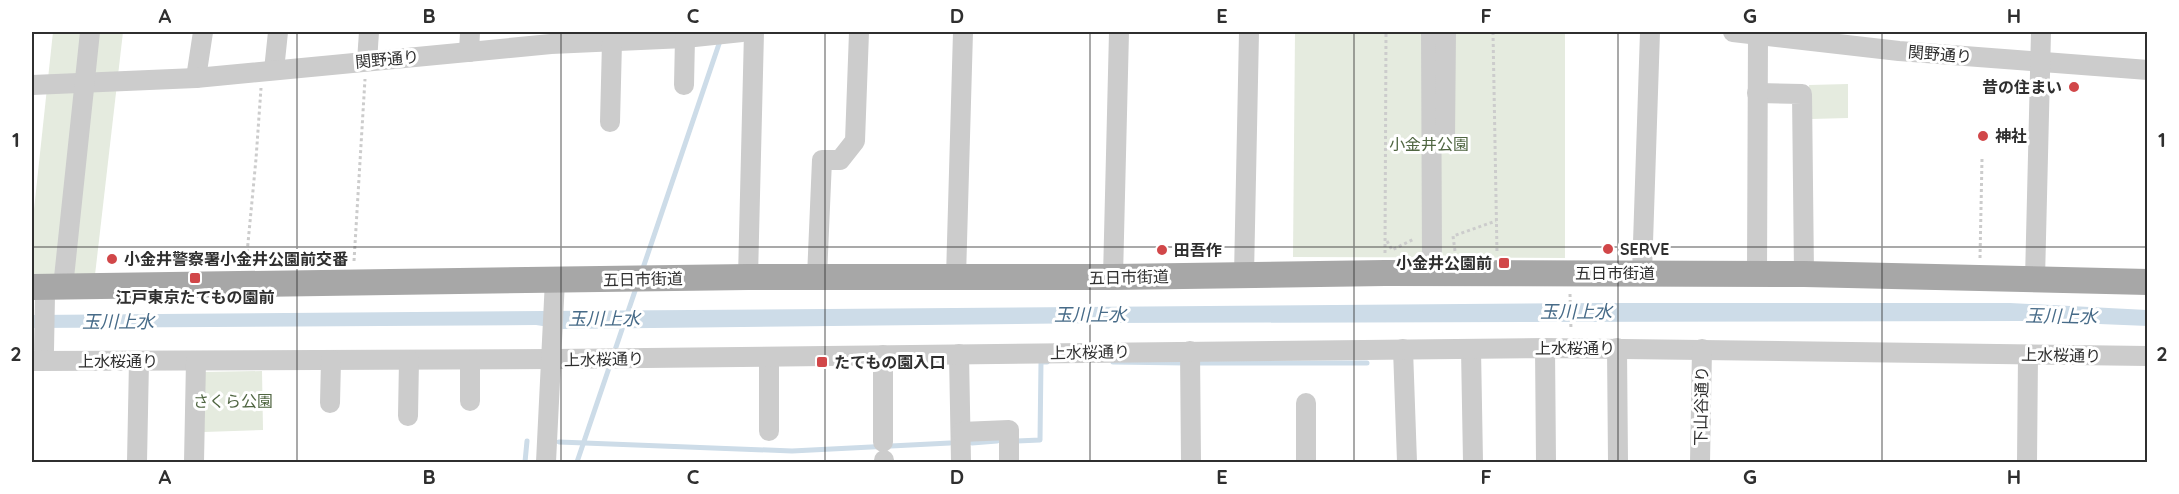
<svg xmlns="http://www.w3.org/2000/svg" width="2179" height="494" viewBox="0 0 2179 494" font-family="Quicksand,'Noto Sans JP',sans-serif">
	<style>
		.green { fill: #e5ebdf }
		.water { fill: #cddce8 }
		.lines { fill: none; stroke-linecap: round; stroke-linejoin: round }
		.stream { stroke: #cddce8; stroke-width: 5 }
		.path { stroke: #ccc; stroke-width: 3; stroke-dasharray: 3 3; stroke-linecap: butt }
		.minor { stroke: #ccc; stroke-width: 20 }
		.major { stroke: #a7a7a7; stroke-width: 26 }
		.grid { fill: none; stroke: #2f2f2f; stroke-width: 1.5; stroke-opacity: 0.55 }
		.poi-dot { fill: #d14749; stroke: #fff; stroke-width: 2 }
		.labels { text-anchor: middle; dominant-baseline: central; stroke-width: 6; stroke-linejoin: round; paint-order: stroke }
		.street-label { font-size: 16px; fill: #2f2f2f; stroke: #fff }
		.poi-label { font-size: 16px; font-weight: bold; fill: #2f2f2f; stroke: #fff; text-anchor: start }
		.park-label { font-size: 16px; fill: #506642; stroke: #fff }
		.water-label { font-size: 18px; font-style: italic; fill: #476b88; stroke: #fff }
		.neatline { fill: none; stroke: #2f2f2f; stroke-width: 2 }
		.grid-label { font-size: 20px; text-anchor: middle; font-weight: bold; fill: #2f2f2f }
	</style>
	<rect width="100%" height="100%" fill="#fff"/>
	<g class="green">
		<polygon points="53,32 123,32 95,275 32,274 32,228"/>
		<polygon points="1295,32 1565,32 1565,258 1293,257"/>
		<polygon points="1848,84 1848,118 1811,119 1809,85"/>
		<polygon points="262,371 263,430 204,432 203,372"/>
	</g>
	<polygon class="water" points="1601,303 2010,303 2147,310 2148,326 2023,321 1098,323 562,329 536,325 32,328 32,315"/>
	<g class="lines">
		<g class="stream">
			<polyline points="642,271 721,38"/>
			<polyline points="614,353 637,285"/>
			<polyline points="1113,362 1185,363"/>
			<polyline points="1194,363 1367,363"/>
			<polyline points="1017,441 1040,440 1041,362 1047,362"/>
			<polyline points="559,442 792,451 950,443"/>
			<polyline points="972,443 997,441"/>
			<polyline points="525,462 527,441"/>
			<polyline points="577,462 611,362"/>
		</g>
		<g class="path">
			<polyline points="1493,32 1497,253"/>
			<polyline points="1387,241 1392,250 1414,239"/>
			<polyline points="1455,251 1453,236 1496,221"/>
			<polyline points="1385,253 1386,32"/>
			<polyline points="1980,258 1982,159"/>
			<polyline points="354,261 365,79"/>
			<polyline points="246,264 256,159 261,88"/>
			<polyline points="1570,294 1571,330"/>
		</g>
		<g class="minor">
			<polyline points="1431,32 1432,257 1438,273"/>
			<polyline points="1733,32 1899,51 2148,70"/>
			<polyline points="469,52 470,32"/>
			<polyline points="367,61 369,32"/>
			<polyline points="274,70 278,32"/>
			<polyline points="196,78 203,32"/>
			<polyline points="32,85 196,78 551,44 685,38 742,32"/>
			<polyline points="684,85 685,38"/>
			<polyline points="1757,93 1802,94 1804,274"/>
			<polyline points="610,122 612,42"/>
			<polyline points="1445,139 1446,32"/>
			<polyline points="1642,273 1650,32"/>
			<polyline points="1757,274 1758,35"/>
			<polyline points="1244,275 1249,32"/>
			<polyline points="748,277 754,32"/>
			<polyline points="817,277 822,160 840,160 855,141 859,32"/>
			<polyline points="956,277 963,32"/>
			<polyline points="1113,277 1119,32"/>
			<polyline points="2035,279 2041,32"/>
			<polyline points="63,287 90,32"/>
			<polyline points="1545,348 1546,462"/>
			<polyline points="1617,348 1618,462"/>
			<polyline points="1403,349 1407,462"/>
			<polyline points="1471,349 1473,462"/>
			<polyline points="44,350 45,295"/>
			<polyline points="1190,351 1191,462"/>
			<polyline points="959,354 961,462"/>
			<polyline points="883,355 883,442"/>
			<polyline points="769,357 769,431"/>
			<polyline points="32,361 552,359 1545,348 2148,356"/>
			<polyline points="470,401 470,360"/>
			<polyline points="330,403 331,360"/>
			<polyline points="408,416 409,360"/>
			<polyline points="961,432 1009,430 1009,462"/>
			<polyline points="884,460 884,462"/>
			<polyline points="137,462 139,361"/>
			<polyline points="194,462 196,361"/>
			<polyline points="546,462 555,280"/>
			<polyline points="1306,462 1306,403"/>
			<polyline points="1700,462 1702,349"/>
			<polyline points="2027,462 2028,355"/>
		</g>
		<polyline class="major" points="32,287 748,277 1113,277 1385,273 1804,274 2148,282"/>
	</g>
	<path class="grid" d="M297,32V462M561,32V462M825,32V462M1090,32V462M1354,32V462M1618,32V462M1882,32V462M32,247H2148"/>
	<g class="poi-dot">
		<circle cx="2074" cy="87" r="6"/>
		<circle cx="1983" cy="136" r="6"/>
		<circle cx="1608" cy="249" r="6"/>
		<circle cx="1162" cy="250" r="6"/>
		<circle cx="112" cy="259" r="6"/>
		<rect x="1498" y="257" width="12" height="12" rx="3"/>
		<rect x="189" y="272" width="12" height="12" rx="3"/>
		<rect x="816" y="356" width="12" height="12" rx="3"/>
	</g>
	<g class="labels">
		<g class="street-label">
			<text transform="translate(1940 54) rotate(5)">関野通り</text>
			<text transform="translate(387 59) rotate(-5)">関野通り</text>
			<text x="1615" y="273">五日市街道</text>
			<text transform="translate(1129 277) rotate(-1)">五日市街道</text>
			<text transform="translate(643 279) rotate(-1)">五日市街道</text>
			<text x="1575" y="348">上水桜通り</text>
			<text transform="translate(1090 352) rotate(-1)">上水桜通り</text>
			<text transform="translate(2061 355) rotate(1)">上水桜通り</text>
			<text transform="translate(604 359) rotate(-1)">上水桜通り</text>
			<text x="118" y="361">上水桜通り</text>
			<text transform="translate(1701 406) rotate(-89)">下山谷通り</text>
		</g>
		<g class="poi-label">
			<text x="2062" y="87" text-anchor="end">昔の住まい</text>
			<text x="1995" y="136">神社</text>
			<text x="1620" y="249">SERVE</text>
			<text x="1174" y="250">田吾作</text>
			<text x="124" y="259">小金井警察署小金井公園前交番</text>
			<text x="1492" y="263" text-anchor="end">小金井公園前</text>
			<text x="195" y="297" text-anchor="middle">江戸東京たてもの園前</text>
			<text x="834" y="362">たてもの園入口</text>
		</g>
		<g class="park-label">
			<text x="1429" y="144">小金井公園</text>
			<text x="233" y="401">さくら公園</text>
		</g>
		<g class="water-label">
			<text x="1576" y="311">玉川上水</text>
			<text x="1090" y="314">玉川上水</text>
			<text transform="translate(2061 316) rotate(1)">玉川上水</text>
			<text x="604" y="318">玉川上水</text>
			<text x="118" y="321">玉川上水</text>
		</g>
	</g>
	<rect width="2179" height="494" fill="none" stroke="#ffffff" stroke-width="66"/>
	<rect x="33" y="33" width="2113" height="428" class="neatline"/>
	<g class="grid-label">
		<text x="165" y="23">A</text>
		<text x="429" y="23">B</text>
		<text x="693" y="23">C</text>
		<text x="957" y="23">D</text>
		<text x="1222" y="23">E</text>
		<text x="1486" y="23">F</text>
		<text x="1750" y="23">G</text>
		<text x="2014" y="23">H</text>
		<text x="16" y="147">1</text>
		<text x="2162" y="147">1</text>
		<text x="16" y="361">2</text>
		<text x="2162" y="361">2</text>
		<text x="165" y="484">A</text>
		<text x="429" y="484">B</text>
		<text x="693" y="484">C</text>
		<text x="957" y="484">D</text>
		<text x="1222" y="484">E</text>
		<text x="1486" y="484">F</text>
		<text x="1750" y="484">G</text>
		<text x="2014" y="484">H</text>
	</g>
</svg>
